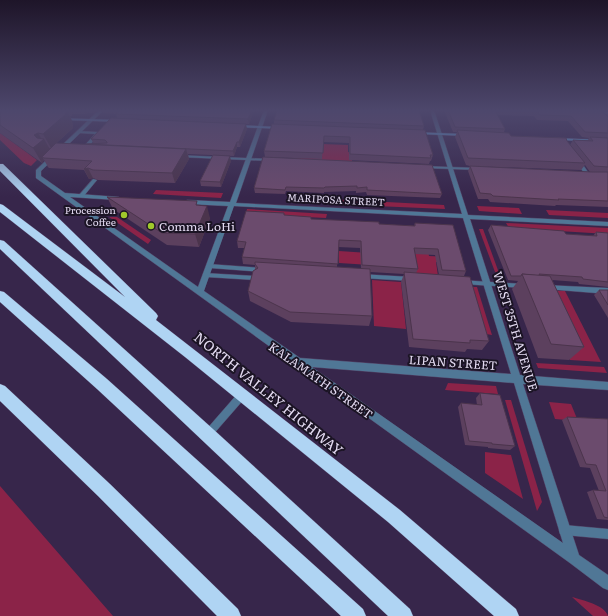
<svg xmlns="http://www.w3.org/2000/svg" width="608" height="616" viewBox="0 0 608 616" font-family="Literata,serif">
	<style>
		.green { fill: #8b2348 }
		.lines { fill: none; stroke-linecap: round; stroke-linejoin: round }
		.lane-casing { stroke: #534366; stroke-width: 1 }
		.street-casing { stroke: #534366; stroke-width: 1 }
		.secondary-casing { stroke: #534366; stroke-width: 1 }
		.highway-casing { stroke: #534366; stroke-width: 1 }
		.lane { fill: #507796; fill-rule: evenodd }
		.street { fill: #507796; fill-rule: evenodd }
		.secondary { fill: #5f9fd1; fill-rule: evenodd }
		.highway { fill: #afd4f3; fill-rule: evenodd }
		.wall { fill: #5c405e; fill-rule: evenodd }
		.shaded-wall { fill: #4b344c }
		.building { fill: #6b4b6d; stroke: #4b344c }
		.poi-dot { fill: #a0c92b; stroke: #1b1424; stroke-width: 1.5 }
		.labels { text-anchor: middle; dominant-baseline: central; stroke-width: 4; stroke-linejoin: round; paint-order: stroke }
		.far-street-label { font-size: 10px; fill: #e4dbf2; stroke: #1b1424 }
		.far-poi-label { font-size: 10px; fill: #e4dbf2; stroke: #1b1424; text-anchor: end }
		.poi-label { font-size: 12px; fill: #e4dbf2; stroke: #1b1424; text-anchor: start }
		.street-label { font-size: 12px; fill: #e4dbf2; stroke: #1b1424 }
		.near-street-label { font-size: 14px; fill: #e4dbf2; stroke: #1b1424 }
	</style>
	<rect width="100%" height="100%" fill="#37264b"/>
	<g class="green">
		<polygon points="0,133 37,160 31,166 24,163 0,140"/>
		<polygon points="322,144 348,145 348,152 352,153 352,162 296,160 298,152"/>
		<polygon points="156,190 223,193 221,198 153,194"/>
		<polygon points="329,199 444,205 445,209 329,204"/>
		<polygon points="477,206 519,208 522,214 479,211"/>
		<polygon points="247,209 327,214 326,218 246,214"/>
		<polygon points="546,210 608,213 608,218 549,215"/>
		<polygon points="109,217 117,217 151,240 148,244"/>
		<polygon points="506,223 608,228 608,234 509,228"/>
		<polygon points="479,229 483,229 499,273 495,272"/>
		<polygon points="411,244 427,245 429,256 450,257 447,263 436,262 438,276 415,274"/>
		<polygon points="339,251 369,253 370,265 339,263"/>
		<polygon points="372,280 401,282 406,329 374,326"/>
		<polygon points="472,287 477,287 492,335 486,334"/>
		<polygon points="539,290 565,291 601,362 570,360"/>
		<polygon points="536,363 604,367 607,373 538,368"/>
		<polygon points="448,383 496,386 498,394 445,390"/>
		<polygon points="505,400 511,400 542,502 537,511"/>
		<polygon points="549,402 571,404 578,421 555,419"/>
		<polygon points="485,452 511,455 523,499 485,473"/>
		<polygon points="0,486 113,616 0,616"/>
		<path d="M572,597C582,600 605,605 608,616H593Z"/>
	</g>
	<g class="lines">
		<g class="lane-casing">
			<g id="lane">
				<polygon points="594,112 608,112 608,114 595,114 593,113"/>
				<polygon points="78,131 98,132 100,133 90,145 93,145 93,147 86,147 84,146 95,134 79,133 77,132"/>
				<polygon points="177,155 270,159 272,160 270,161 179,157 177,156"/>
				<polygon points="575,159 579,159 590,175 590,176 586,176 575,160"/>
				<polygon points="422,166 478,168 480,169 478,170 424,168 422,168"/>
				<polygon points="93,179 97,180 83,197 79,197 79,195"/>
				<polygon points="208,264 264,268 267,270 264,272 210,268 208,268 207,266"/>
				<polygon points="204,273 255,276 258,278 255,280 206,277 204,277 203,275"/>
				<polygon points="359,274 412,277 415,279 412,281 361,278 359,278 358,276"/>
				<polygon points="460,280 524,284 527,286 524,288 462,284 460,284 459,282"/>
				<polygon points="544,285 608,288 608,294 546,289 544,289 543,287"/>
				<polygon points="242,391 245,392 246,395 245,398 211,437 208,439 205,437 203,434 205,431 239,392"/>
				<polygon points="564,525 608,529 608,539 564,535 560,534 559,530 560,526"/>
			</g>
		</g>
		<g class="street-casing">
			<path id="street" d="M99,110H104L41,171V176L65,193L119,197L120,198L117,200L70,197L198,287L228,206L187,204L184,202L187,200L230,202L264,110H268L236,203L462,214L430,110H434L468,215L608,222V226L470,219L520,375L608,382V390L523,384L579,555L608,575V590L603,588L570,563L36,178V170ZM234,206L463,218L511,374L300,358L204,291ZM312,367L514,383L563,543Z"/>
		</g>
		<g class="secondary-casing">
			<g id="secondary">
				<polygon points="59,118 120,120 122,121 120,122 61,120 59,120"/>
				<polygon points="237,125 281,127 283,128 281,129 235,127 235,126"/>
				<polygon points="415,132 465,134 467,135 465,136 417,134 415,133"/>
				<polygon points="555,138 608,140 608,142 557,140 555,140"/>
			</g>
		</g>
		<g class="highway-casing">
			<g id="highway">
				<polygon points="0,164 3,164 156,313 158,316 156,320 400,510 516,609 519,616 494,616 388,522 185,357 0,212 0,204 3,205 125,297 0,171"/>
				<polygon points="0,240 4,241 213,429 410,609 413,616 388,616 0,249"/>
				<polygon points="0,291 4,292 107,379 363,609 366,616 341,616 97,389 0,302"/>
				<polygon points="0,384 5,386 110,484 238,609 241,616 217,616 98,496 0,401"/>
			</g>
		</g>
		<use href="#lane" class="lane"/>
		<use href="#street" class="street"/>
		<use href="#secondary" class="secondary"/>
		<use href="#highway" class="highway"/>
	</g>
	<g class="wall">
		<polygon points="0,110 97,110 94,113 87,113 86,114 72,114 72,116 70,116 72,121 73,128 51,148 49,148 50,149 94,144 91,139 247,129 240,147 237,147 234,156 188,154 189,159 175,183 98,180 93,178 89,179 84,170 49,168 48,167 44,160 42,163 0,133"/>
		<polygon points="101,110 254,110 249,124 117,118 116,114 103,113"/>
		<path d="M444,110H601L607,115L608,113V207L556,205L555,206L490,202L488,199H478L468,171L470,166L466,165L455,137L457,132H453ZM497,115L534,116L537,120L568,121L582,137L589,138L588,140H573L570,145L567,141L511,136L504,132L505,129ZM585,165L590,172L470,166L581,170Z"/>
		<polygon points="274,120 424,126 423,130 433,155 431,161 430,161 429,164 349,160 349,143 323,142 322,159 265,157 264,151 274,124"/>
		<polygon points="263,157 442,194 440,198 367,195 366,192 356,193 356,191 324,192 324,193 286,191 285,194 255,193 254,188"/>
		<polygon points="231,161 221,187 201,186 200,181"/>
		<polygon points="107,197 199,205 210,218 199,247 167,245 113,209"/>
		<path d="M284,215L311,219L379,224L414,226L415,223L466,271L464,276L489,341L482,350L467,349L465,352L409,347L401,282L404,274L370,272L372,316L369,326L291,322L250,301L248,291L255,269V265L243,264L242,257L245,248H238L237,241ZM338,247L360,248L361,269L337,267ZM415,254L435,255L439,275L416,273L418,269Z"/>
		<polygon points="491,225 566,234 593,236 596,232 608,233 608,287 579,284 578,282 552,280 584,347 569,360 538,358 512,289 518,281 508,280 488,230"/>
		<polygon points="599,290 608,290 608,318 594,295"/>
		<polygon points="480,393 515,446 510,450 488,448 488,447 465,445 458,407 461,403 477,405 476,398"/>
		<polygon points="567,417 608,419 608,520 597,519 587,492 593,490 599,491 590,468 580,467 562,420"/>
	</g>
	<g class="shaded-wall">
		<polygon points="66,110 67,110 72,121 73,128 51,148 43,134"/>
		<polygon points="84,110 86,110 87,113 86,114"/>
		<polygon points="92,110 97,110 94,113"/>
		<polygon points="252,110 254,110 249,124 248,119"/>
		<polygon points="246,124 247,129 240,147 239,142"/>
		<polygon points="38,133 42,140 44,139 52,153 42,157 44,160 42,163 33,148 34,135"/>
		<polygon points="237,142 237,147 234,156 233,151"/>
		<polygon points="186,149 189,159 175,183 172,173"/>
		<polygon points="230,156 231,161 221,187 220,182"/>
		<polygon points="88,168 93,178 89,179 84,169"/>
		<polygon points="207,206 210,218 199,247 195,234"/>
	</g>
	<g class="building">
		<polygon points="0,110 13,110 14,112 17,110 66,110 66,114 43,134 38,133 34,135 37,138 44,139 33,148 0,125"/>
		<polygon points="119,110 252,110 248,119 116,114"/>
		<polygon points="277,110 419,110 424,126 274,120"/>
		<polygon points="448,110 495,110 505,129 455,127"/>
		<polygon points="524,110 601,110 608,117 608,133 585,132 571,116 540,115 537,111"/>
		<polygon points="111,118 246,124 239,142 237,142 233,151 86,144 107,143 107,142 105,140 91,139"/>
		<polygon points="272,124 425,130 433,155 430,155 431,158 350,154 350,137 324,136 323,153 264,151"/>
		<polygon points="457,130 509,133 511,136 566,138 567,141 585,163 468,158"/>
		<polygon points="590,137 608,138 608,167 594,166 573,140 593,141"/>
		<polygon points="56,143 186,149 172,173 93,170 88,168 84,169 92,161 44,158 42,157"/>
		<polygon points="213,155 230,156 220,182 200,181"/>
		<polygon points="263,157 432,165 442,194 367,190 367,187 357,188 357,186 325,187 324,188 286,187 285,190 254,188"/>
		<polygon points="470,166 592,172 608,172 608,201 558,199 559,200 493,196 491,194 480,193"/>
		<polygon points="107,197 197,201 196,205 207,206 195,234 162,233"/>
		<polygon points="246,211 284,213 284,215 311,217 311,219 379,222 379,224 415,226 415,223 453,225 466,271 442,270 438,249 414,248 418,269 362,265 361,241 339,240 338,264 242,257 246,242 237,241"/>
		<polygon points="491,225 564,231 566,234 597,236 596,232 608,233 608,282 583,279 582,277 539,274 540,276 522,274 521,276 511,276"/>
		<polygon points="255,262 370,269 372,316 290,312 248,291 253,271 258,268 255,264"/>
		<polygon points="404,272 470,277 489,341 470,340 470,343 413,339"/>
		<polygon points="522,274 550,276 584,347 551,344"/>
		<polygon points="599,290 608,290 608,305"/>
		<polygon points="480,393 500,395 515,446 492,444 492,443 469,441 461,403 482,405"/>
		<polygon points="567,417 608,419 608,518 604,517 593,490 606,491 596,465 586,464"/>
	</g>
	<linearGradient id="sky" x2="0" y2="1"><stop stop-color="#1e1529"/><stop offset="0.56" stop-color="#4d476c"/><stop offset="1" stop-color="#4d476c" stop-opacity="0"/></linearGradient>
	<rect width="608" height="197" fill="url(#sky)"/>
	<g class="poi-dot">
		<circle cx="124" cy="215" r="4"/>
		<circle cx="151" cy="226" r="4"/>
	</g>
	<g class="labels">
		<g class="far-street-label">
			<text transform="translate(336 199) rotate(3)">MARIPOSA STREET</text>
		</g>
		<g class="far-poi-label">
			<text x="116" y="209">Procession<tspan x="116" dy="12">Coffee</tspan></text>
		</g>
		<g class="poi-label">
			<text x="159" y="226">Comma LoHi</text>
		</g>
		<g class="street-label">
			<text transform="translate(516 331) rotate(73)">WEST 35TH AVENUE</text>
			<text transform="translate(453 362) rotate(4)">LIPAN STREET</text>
			<text transform="translate(321 380) rotate(35)">KALAMATH STREET</text>
		</g>
		<g class="near-street-label">
			<text transform="translate(269 393) rotate(39)">NORTH VALLEY HIGHWAY</text>
		</g>
	</g>
</svg>
